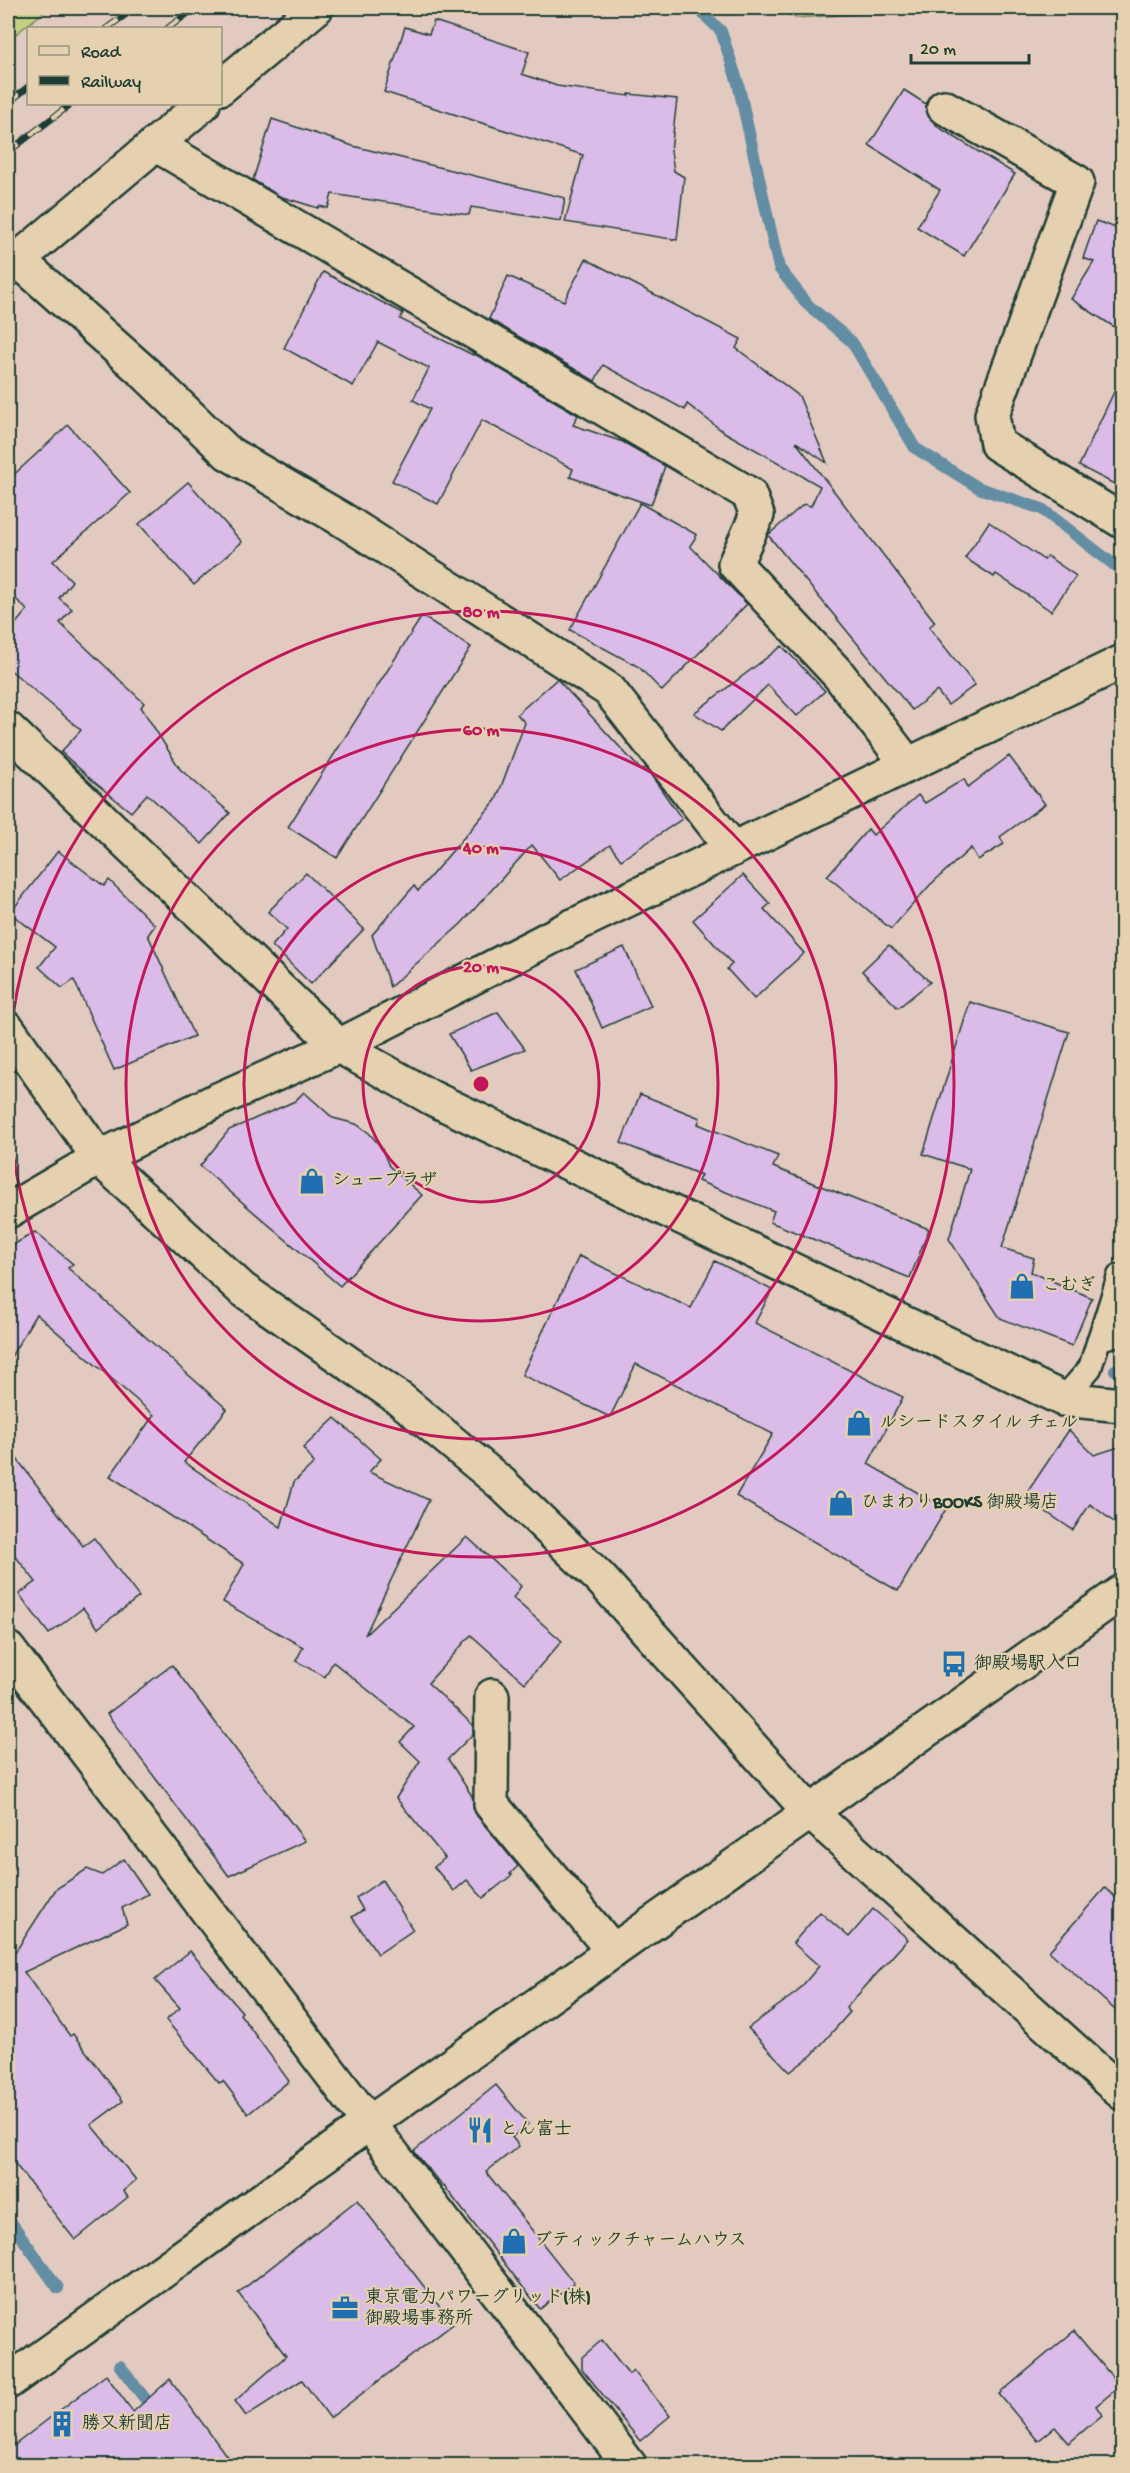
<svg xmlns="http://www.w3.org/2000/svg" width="1130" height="2473" viewBox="0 0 1130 2473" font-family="'Gochi Hand','Klee One',sans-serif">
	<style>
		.green { fill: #c4d185; stroke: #72875c; stroke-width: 1.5 }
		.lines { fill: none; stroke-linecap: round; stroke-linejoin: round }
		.stream { stroke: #628da2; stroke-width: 12 }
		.building { fill: #dbbbe7; stroke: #1f3d34; stroke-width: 1.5 }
		.lane-casing { stroke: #1f3d34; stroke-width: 27 }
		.street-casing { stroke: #1f3d34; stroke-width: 38 }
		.secondary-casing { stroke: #1f3d34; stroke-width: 38 }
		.lane { stroke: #e5d1af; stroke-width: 22 }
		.street { stroke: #e5d1af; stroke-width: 33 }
		.secondary { stroke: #e5d1af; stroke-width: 33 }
		.rail-casing { stroke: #1f3d34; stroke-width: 7 }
		.rail { stroke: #e5d1af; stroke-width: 4.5; stroke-dasharray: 14; stroke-linecap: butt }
		.ring { fill: none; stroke: #c2185b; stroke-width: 3 }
		.labels { text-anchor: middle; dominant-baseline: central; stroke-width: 4.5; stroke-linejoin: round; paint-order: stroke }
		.poi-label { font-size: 18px; font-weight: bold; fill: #1f3d34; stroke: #e5d1af; text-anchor: start }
		.centre { fill: #c2185b; stroke: #e5d1af; stroke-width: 3 }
		.ring-label { font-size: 18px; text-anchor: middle; font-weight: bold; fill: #c2185b; stroke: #e5d1af; stroke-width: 4.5; stroke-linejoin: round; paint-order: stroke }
	</style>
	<rect width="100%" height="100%" fill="#e2cac0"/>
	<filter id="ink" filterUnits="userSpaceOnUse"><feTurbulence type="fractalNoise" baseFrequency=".0167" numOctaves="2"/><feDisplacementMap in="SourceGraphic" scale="12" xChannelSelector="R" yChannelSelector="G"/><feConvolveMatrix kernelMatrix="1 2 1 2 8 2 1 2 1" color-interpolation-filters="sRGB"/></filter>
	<g filter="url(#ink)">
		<g class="green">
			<polygon points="8,8 49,8 8,40"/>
			<polygon points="774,8 919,8 917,10 796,18"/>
		</g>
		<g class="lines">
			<g class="stream">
				<polyline points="697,8 721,31 738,83 779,268 808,305 852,342 915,448 979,488 1042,509 1122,571"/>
				<polyline points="1115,1370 1122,1372"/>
				<polyline points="8,2218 58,2288"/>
				<polyline points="120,2366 156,2413"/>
			</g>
		</g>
		<g class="building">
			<polygon points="434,21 529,52 522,74 557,86 629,96 629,94 677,99 671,151 674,171 684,177 677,240 565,222 583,155 384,92 405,27 429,34"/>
			<polygon points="904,90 926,104 928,116 938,127 1015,174 964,256 917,227 940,190 869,145"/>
			<polygon points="272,119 353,146 565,198 561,221 471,207 469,215 332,194 328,208 319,206 318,208 279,196 253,180"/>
			<polygon points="1122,217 1122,332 1071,299 1094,262 1083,258 1096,221 1116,228"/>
			<polygon points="586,259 741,339 736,348 799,396 827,463 796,442 935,622 929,627 975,685 948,705 937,691 912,710 768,535 804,504 811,506 820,486 724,432 687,404 685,410 603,365 595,381 489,319 508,276 564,301"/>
			<polygon points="323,272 403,313 400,319 473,355 473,353 578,415 573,425 623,442 665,466 651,505 570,477 573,469 482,420 438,504 392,481 430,409 413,400 429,368 378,342 353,386 284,348"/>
			<polygon points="1122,375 1122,488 1079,466"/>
			<polygon points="68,425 130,493 53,561 72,581 59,598 72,609 60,623 144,703 141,707 180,769 230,813 202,844 147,794 131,812 93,781 61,752 81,730 8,668 8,633 27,610 8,591 8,480"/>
			<polygon points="188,482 242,542 194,585 139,524"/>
			<polygon points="640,503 697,535 690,546 747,604 662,691 639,667 570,630"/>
			<polygon points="989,522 1044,560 1047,556 1076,576 1051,611 996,574 994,577 965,558"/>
			<polygon points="422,616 471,647 337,858 288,827"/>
			<polygon points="782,646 825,691 797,716 768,685 721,731 694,713"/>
			<polygon points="557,679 641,770 646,768 682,819 621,860 610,845 560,880 532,845 461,924 390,987 372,935 414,886 418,891 496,800 525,723 517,714"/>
			<polygon points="1009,756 1045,804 1000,837 1004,844 978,860 971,848 930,885 891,929 827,876 868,829 873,835 918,795 925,803 964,779 968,787"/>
			<polygon points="58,851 104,886 109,880 155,925 148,935 194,1036 114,1070 74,980 62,988 39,967 55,947 10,913"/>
			<polygon points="306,873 364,929 311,984 272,946 287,929 268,912"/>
			<polygon points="743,875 770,904 764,909 804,953 754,999 727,969 732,964 693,920"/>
			<polygon points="889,945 930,982 898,1008 862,971"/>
			<polygon points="624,947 651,1006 602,1028 576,969"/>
			<polygon points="970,1002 1069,1032 1002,1248 1034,1258 1031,1272 1092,1298 1072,1346 1000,1318 949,1239 970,1169 923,1154"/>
			<polygon points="498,1012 525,1049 471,1070 449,1034"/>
			<polygon points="304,1092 333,1118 356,1124 369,1133 381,1147 389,1166 422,1195 340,1286 200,1166 229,1130 295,1101"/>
			<polygon points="640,1094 700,1118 698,1124 778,1156 773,1167 929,1229 910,1278 770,1222 774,1211 698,1181 701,1175 621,1143"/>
			<polygon points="35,1232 73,1264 68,1268 227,1409 184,1462 281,1527 294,1482 314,1463 303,1448 335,1418 381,1459 369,1472 429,1500 365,1635 467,1537 521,1586 513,1598 562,1641 525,1683 471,1635 428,1683 473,1725 473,1734 448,1759 472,1796 477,1816 518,1866 510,1874 512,1875 483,1898 467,1880 454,1891 434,1867 445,1858 396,1798 420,1761 400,1742 414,1727 333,1662 325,1677 296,1661 303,1647 223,1602 244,1564 110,1476 154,1415 36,1314 8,1362 8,1248"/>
			<polygon points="579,1256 691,1308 715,1261 772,1290 755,1323 903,1397 868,1464 946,1509 898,1591 736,1496 773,1434 636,1364 610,1417 522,1375"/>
			<polygon points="1069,1430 1094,1455 1122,1446 1122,1528 1090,1504 1073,1530 1024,1497"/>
			<polygon points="8,1447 83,1546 94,1538 139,1597 98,1628 83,1608 49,1634 19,1594 36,1582 8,1547"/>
			<polygon points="172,1665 305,1841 229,1876 107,1714"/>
			<polygon points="124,1859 148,1894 122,1908 127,1924 24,1972 70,2036 73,2034 123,2101 91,2125 136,2180 123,2191 128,2197 75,2240 8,2155 8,1950 12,1957 56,1889 87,1869 102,1875"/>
			<polygon points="382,1880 413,1930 378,1954 352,1917 363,1910 356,1898"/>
			<polygon points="1105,1888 1122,1903 1122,2016 1049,1951"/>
			<polygon points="873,1909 908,1939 846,2008 850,2012 812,2055 790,2072 748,2028 797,1992 819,1966 793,1943 820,1912 849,1937"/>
			<polygon points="190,1951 242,2012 240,2014 289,2081 248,2114 223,2081 219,2083 166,2020 180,2008 155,1980"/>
			<polygon points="496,2085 528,2124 512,2137 519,2146 486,2172 574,2283 540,2309 444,2186 443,2187 414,2151"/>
			<polygon points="357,2200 453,2324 330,2418 302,2380 246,2416 235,2401 286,2356 238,2293"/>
			<polygon points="1074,2331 1120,2386 1096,2406 1102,2415 1069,2443 1055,2427 1038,2441 999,2394"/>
			<polygon points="602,2340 629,2374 633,2370 670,2416 640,2441 582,2369 582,2357"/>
			<polygon points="106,2375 133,2412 170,2379 234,2466 8,2466 8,2450"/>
		</g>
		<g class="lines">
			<g class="lane-casing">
				<g id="lane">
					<polyline points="1099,1339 1122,1333"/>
					<polyline points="1063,1399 1090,1368 1119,1276"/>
				</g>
			</g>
			<g class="street-casing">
				<g id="street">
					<polyline points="220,88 316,8"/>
					<polyline points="944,107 1077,182 992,415 997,444 1122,521"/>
					<polyline points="155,144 749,494 757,515 735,564 839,675 908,765"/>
					<polyline points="18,260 146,374 228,453 343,520 609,690 733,849"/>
					<polyline points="8,268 203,104"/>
					<polyline points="8,729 339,1046 432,1098 1063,1399 1122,1405"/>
					<polyline points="573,926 1122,662"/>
					<polyline points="8,1211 99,1158 215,1101 339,1046"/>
					<polyline points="8,1649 630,2466"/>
					<polyline points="492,1696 491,1804 613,1951"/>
				</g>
			</g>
			<g class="secondary-casing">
				<g id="secondary">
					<polyline points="8,1029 99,1158 242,1289 400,1399 501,1483 600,1578 809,1811 1122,2093"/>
					<polyline points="339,1046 573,926"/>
					<polyline points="8,2382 368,2124 1122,1592"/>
				</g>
			</g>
			<use href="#lane" class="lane"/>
			<use href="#street" class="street"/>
			<use href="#secondary" class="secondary"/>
			<g class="rail-casing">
				<g id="rail">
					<polyline points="107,28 135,8"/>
					<polyline points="168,28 195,8"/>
					<polyline points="8,103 28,87"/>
					<polyline points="8,152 71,104"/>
				</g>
			</g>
			<use href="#rail" class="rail"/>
		</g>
	</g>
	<g class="ring">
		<circle cx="481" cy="1084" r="118"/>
		<circle cx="481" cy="1084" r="237"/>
		<circle cx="481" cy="1084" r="355"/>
		<circle cx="481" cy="1084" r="473"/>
	</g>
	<defs>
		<g id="shop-bare" transform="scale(2.07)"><path d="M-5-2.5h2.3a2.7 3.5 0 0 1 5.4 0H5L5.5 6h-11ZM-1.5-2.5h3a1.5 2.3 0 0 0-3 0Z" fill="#1f6fb2" stroke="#e5d1af" stroke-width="2.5" paint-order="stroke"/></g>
		<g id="bus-bare" transform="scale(2.07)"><path d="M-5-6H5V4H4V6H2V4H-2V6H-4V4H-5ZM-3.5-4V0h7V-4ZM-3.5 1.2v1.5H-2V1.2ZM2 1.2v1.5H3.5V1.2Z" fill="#1f6fb2" stroke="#e5d1af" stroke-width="2.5" paint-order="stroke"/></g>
		<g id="restaurant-bare" transform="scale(2.07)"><path d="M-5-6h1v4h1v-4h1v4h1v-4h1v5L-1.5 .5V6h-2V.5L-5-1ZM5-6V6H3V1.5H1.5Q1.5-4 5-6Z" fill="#1f6fb2" stroke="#e5d1af" stroke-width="2.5" paint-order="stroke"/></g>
		<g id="office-bare" transform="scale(2.07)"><path d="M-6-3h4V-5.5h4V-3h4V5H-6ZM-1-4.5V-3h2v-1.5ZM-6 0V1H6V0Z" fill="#1f6fb2" stroke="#e5d1af" stroke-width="2.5" paint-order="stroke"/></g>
		<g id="building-bare" transform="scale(2.07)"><path d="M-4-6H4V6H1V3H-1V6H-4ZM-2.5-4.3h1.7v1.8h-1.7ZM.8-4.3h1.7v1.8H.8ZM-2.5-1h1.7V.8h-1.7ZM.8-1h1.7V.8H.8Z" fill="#1f6fb2" stroke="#e5d1af" stroke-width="2.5" paint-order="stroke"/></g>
	</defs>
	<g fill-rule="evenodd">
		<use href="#shop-bare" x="312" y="1181"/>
		<use href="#shop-bare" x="1022" y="1286"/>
		<use href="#shop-bare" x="859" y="1423"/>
		<use href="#shop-bare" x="841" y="1503"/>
		<use href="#bus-bare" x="954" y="1664"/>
		<use href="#restaurant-bare" x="480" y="2130"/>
		<use href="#shop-bare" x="514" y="2241"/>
		<use href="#office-bare" x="345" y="2308"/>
		<use href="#building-bare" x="62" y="2424"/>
	</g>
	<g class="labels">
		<g class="poi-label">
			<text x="332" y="1181">シュープラザ</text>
			<text x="1042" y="1286">こむぎ</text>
			<text x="879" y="1423">ルシードスタイル チェル</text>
			<text x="861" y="1503">ひまわりBOOKS 御殿場店</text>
			<text x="974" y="1664">御殿場駅入口</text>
			<text x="500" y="2130">とん富士</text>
			<text x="534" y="2241">ブティックチャームハウス</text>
			<text x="365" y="2298">東京電力パワーグリッド(株)<tspan x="365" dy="21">御殿場事務所</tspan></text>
			<text x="82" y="2424">勝又新聞店</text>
		</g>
	</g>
	<circle cx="481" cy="1084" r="9" class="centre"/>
	<g class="ring-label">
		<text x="481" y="617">80 m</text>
		<text x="481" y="735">60 m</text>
		<text x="481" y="853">40 m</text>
		<text x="481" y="972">20 m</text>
	</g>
	<rect width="1130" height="2473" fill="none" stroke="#e5d1af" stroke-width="30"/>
	<rect x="15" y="15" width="1100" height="2443" fill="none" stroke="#1f3d34" stroke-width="2" filter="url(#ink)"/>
	<rect x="27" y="27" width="195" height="78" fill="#e5d1af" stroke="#96967e" stroke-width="1.5"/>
	<rect x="39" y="46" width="30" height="9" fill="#e5d1af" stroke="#96967e" stroke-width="1.5"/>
	<text x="81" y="57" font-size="18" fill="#1f3d34">Road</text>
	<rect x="39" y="76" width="30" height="9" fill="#1f3d34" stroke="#96967e" stroke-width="1.5"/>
	<text x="81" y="87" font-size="18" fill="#1f3d34">Railway</text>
	<path d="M911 54v9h118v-9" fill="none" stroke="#1f3d34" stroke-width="3"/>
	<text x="920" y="54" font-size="18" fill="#1f3d34" stroke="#e5d1af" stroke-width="4.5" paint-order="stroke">20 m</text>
</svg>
